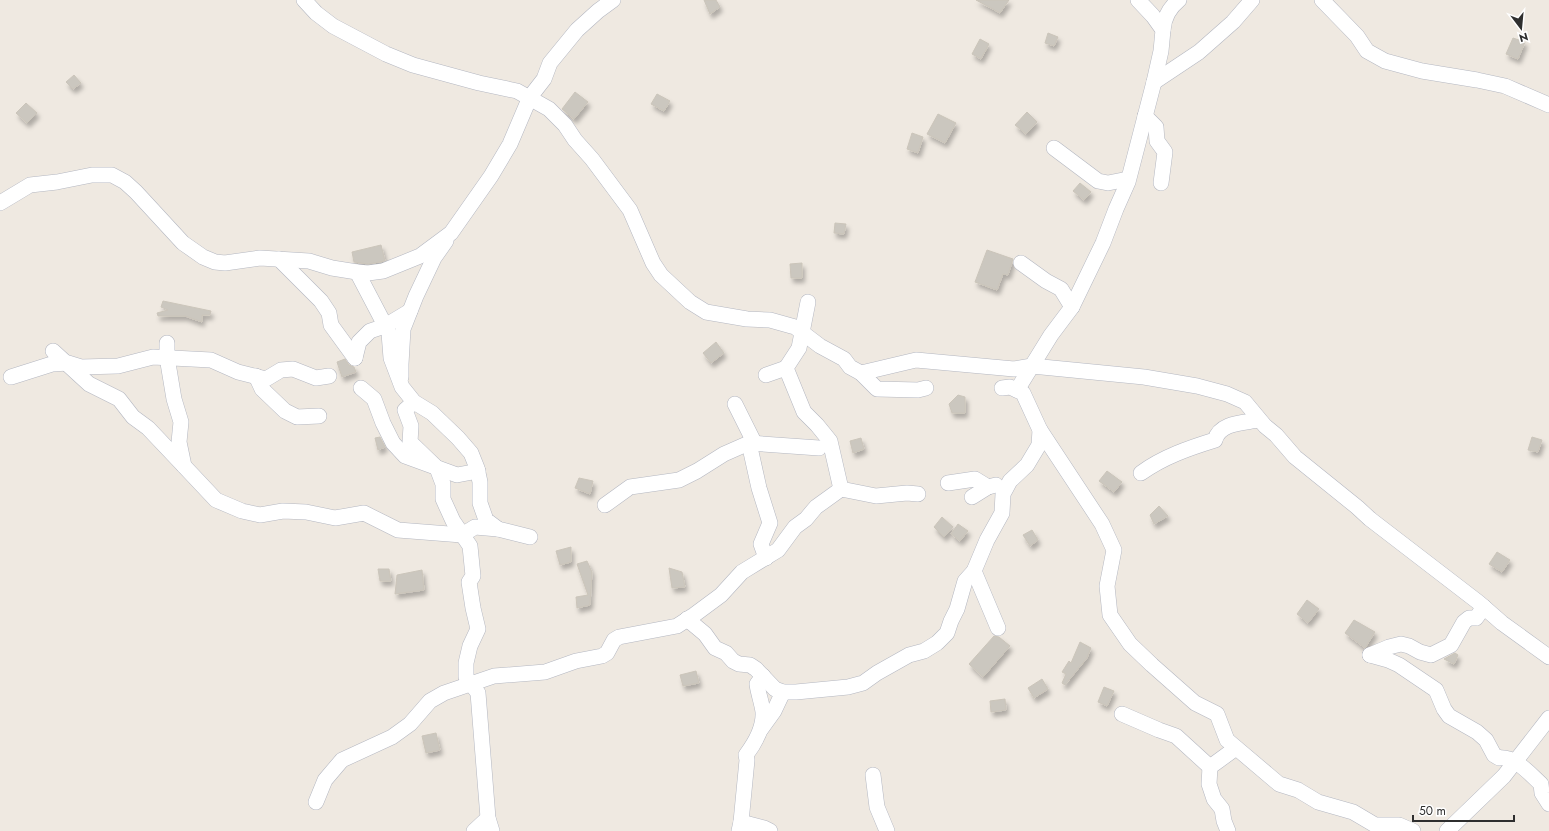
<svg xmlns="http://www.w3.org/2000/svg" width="1549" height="831" viewBox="0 0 1549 831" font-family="Jost,sans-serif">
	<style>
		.building { fill: #cbc7bf; stroke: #cbc5ba; filter: url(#shadow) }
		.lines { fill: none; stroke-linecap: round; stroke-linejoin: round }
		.minor-casing { stroke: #b4b7c1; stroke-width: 16 }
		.minor { stroke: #fff; stroke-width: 15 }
	</style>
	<defs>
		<filter id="shadow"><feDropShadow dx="2.5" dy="4.5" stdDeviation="2" flood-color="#0004"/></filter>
	</defs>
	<rect width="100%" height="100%" fill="#efe9e1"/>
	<g class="building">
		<polygon points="704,0 716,0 720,7 710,14"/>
		<polygon points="976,0 1009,0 1000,13"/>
		<polygon points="1048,33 1058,37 1054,46 1045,43"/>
		<polygon points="1513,38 1525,42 1518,59 1506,54"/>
		<polygon points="980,39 989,44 981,59 972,54"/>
		<polygon points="74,75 81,83 73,89 66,82"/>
		<polygon points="575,92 588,102 574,119 562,109"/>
		<polygon points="657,94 670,101 664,111 651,104"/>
		<polygon points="26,103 37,113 27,123 16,113"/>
		<polygon points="1027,112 1037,122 1026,134 1015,125"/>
		<polygon points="938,114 956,123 945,143 927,134"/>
		<polygon points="912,133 923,137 918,153 907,149"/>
		<polygon points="1080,183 1091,192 1084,200 1073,191"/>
		<polygon points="835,223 846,224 844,234 834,233"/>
		<polygon points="381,245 385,261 368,264 354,262 352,252"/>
		<polygon points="987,250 1013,259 1008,275 1003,274 997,290 975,282"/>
		<polygon points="802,263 802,278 791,278 790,264"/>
		<polygon points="163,301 211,311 210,315 202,315 202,322 185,316 158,316 157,313 168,310 161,307"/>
		<polygon points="716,342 724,353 711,363 703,353"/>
		<polygon points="345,359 349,365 354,367 356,372 342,377 337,362"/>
		<polygon points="958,395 965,397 965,413 952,413 949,404"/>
		<polygon points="380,437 385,447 378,450 375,438"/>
		<polygon points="1532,437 1542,440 1538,452 1528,450"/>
		<polygon points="861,438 864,449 853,453 850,441"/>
		<polygon points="1107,471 1122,482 1114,492 1099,481"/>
		<polygon points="579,478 593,481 590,494 575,488"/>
		<polygon points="1159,506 1168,516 1154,524 1150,515"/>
		<polygon points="942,517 953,527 944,537 934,527"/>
		<polygon points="958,524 968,531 960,541 951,534"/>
		<polygon points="1032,530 1038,540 1030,546 1023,535"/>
		<polygon points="571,547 571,562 560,565 556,551"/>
		<polygon points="1497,552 1510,560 1502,572 1489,564"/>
		<polygon points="587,561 592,572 590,605 577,608 576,597 588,595 577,564"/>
		<polygon points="669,568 682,572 685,587 672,588"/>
		<polygon points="378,569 389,569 391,581 380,581"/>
		<polygon points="422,570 424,590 395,594 397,575"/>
		<polygon points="1307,600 1319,609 1308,623 1297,614"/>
		<polygon points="1354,620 1375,632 1365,648 1345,633"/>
		<polygon points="994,636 999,637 1010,646 983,677 969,664"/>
		<polygon points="1080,642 1091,648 1087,658 1065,685 1062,683 1066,674 1062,672 1069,661 1071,663"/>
		<polygon points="1455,653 1458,655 1454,664 1444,659"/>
		<polygon points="696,671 699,683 683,686 680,675"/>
		<polygon points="1042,679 1048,689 1034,698 1028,688"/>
		<polygon points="1104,687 1114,691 1107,706 1098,702"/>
		<polygon points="1005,699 1006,710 991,712 990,701"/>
		<polygon points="436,733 440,750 426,753 422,736"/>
	</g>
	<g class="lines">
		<g class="minor-casing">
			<g id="minor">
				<polyline points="304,0 316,13 333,26 386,54 413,65 479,83 517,91 549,109 565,125 575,140 592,159 630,210 653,263 661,275 690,302 706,312 747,319 770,320 795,327 820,346 844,359 850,367 861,373 916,360 1014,369 1032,366 1144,377 1197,386 1227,394 1245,402 1265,426 1276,435 1295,457 1357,507 1370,519 1478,602 1502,623 1549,657"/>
				<polyline points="1322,0 1357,36 1367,51 1385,61 1422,71 1477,80 1505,86 1549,105"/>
				<path d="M1163,30C1164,18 1169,8 1179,0"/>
				<polyline points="1154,82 1199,52 1233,22 1252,0"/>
				<polyline points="1145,116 1156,127 1157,141 1165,152 1161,183"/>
				<polyline points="1054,148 1098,181 1108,183 1128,179"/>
				<polyline points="0,203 30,185 57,182 92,175 112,175 125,182 136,192 183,243 203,257 215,262 225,263 260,258 309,261 332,268 357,272 368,273 383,271 420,256 451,233 491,176 510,144 530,97 544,79 550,63 577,30 598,11 613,0"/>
				<polyline points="279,259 321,301 329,313 331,325 355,358"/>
				<polyline points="1021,263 1046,281 1061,289 1072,307"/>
				<polyline points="357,272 389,333 391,358 402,387 414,402 432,413 458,438 471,453 477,468 480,482 480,503 486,520 498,529 530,537"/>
				<polyline points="808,302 799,348 786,368 804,412 817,425 830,441 841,489 876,496 907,493 918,494"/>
				<polyline points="167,343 167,357 174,399 181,422 179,442 184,466 216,500 242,511 260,515 283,511 306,512 335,518 364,513 398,530 462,535 475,527 498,529"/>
				<polyline points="53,351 89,384 119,399 133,417 148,428 184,466"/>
				<polyline points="355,358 359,342 370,331 385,326 410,311"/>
				<polyline points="861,373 877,389 918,390 926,388"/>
				<polyline points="766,375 786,368"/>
				<polyline points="256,376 262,389 285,411 297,417 319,416"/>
				<polyline points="11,377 52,364 68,363 81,367 118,366 153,357 211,360 238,372 266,379 281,370 293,369 316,378 329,376"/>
				<polyline points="401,377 401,364 403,329 416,296 434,258 446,241"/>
				<polyline points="361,388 374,399 383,423 393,443 405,456 457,475 478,471"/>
				<polyline points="1017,390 1051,335 1072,307 1103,243 1116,209 1128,182 1154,82 1161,51 1163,30 1153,16 1138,0"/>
				<polyline points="414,402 405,410 411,426 410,442 437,468 443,484 443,499 453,521 470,546 473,576 469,582 473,608 478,629 470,646 466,663 466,677 478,693 488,818 492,831"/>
				<polyline points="735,404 755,444"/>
				<polyline points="1040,430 1102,524 1114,550 1107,586 1110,615 1130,644 1152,665 1195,703 1217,714 1227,740 1279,784 1298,790 1318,802 1353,812 1375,825 1399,825 1413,831"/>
				<polyline points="749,443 759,488 770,523 761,544 766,558"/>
				<path d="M1141,473C1163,457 1189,448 1215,440C1220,422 1244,423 1259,420"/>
				<polyline points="948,483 975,479 988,487"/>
				<polyline points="972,497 988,487 996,485"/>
				<polyline points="605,505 630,487 679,480 697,471 724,454 749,443 819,448"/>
				<polyline points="974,571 998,628"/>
				<polyline points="687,619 705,634 715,648 726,653 733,661 739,664 750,665 756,669 775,689 783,692 796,692 848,687 863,683 877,673 909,655 924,651 937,643 947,633 951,621 957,609 965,581 974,571 987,540 1002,513 1003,494 1010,481 1027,465 1039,445 1040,430 1023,393 1010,387 1002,388"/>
				<path d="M1370,655L1388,660L1399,665L1436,690L1444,709L1449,716L1477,732L1486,740L1494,755L1499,758C1515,756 1530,774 1541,784L1542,793L1549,804"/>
				<polyline points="1370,655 1389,647 1401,644 1409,646 1420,652 1431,655 1451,645 1464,622 1469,618 1476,618 1484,607"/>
				<polyline points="1122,714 1159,730 1176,736 1210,767"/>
				<polyline points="761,729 774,711 783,692"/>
				<polyline points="873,775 877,807 887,831"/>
				<polyline points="316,802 325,780 342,760 392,737 410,724 430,701 444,693 494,676 545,672 576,661 602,656 607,653 614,640 619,637 677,626 694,615 721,595 742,572 778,550 795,527 806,519 816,507 841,489"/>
				<polyline points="741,822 764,828 770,831"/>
				<polyline points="474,831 488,818"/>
				<path d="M739,831L741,822L747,760L746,755C755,743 764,728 763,712C762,703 758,693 757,684L763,676"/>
				<polyline points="1228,831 1224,821 1222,809 1214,799 1209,784 1210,767 1236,748"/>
				<polyline points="1447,831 1504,776 1549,718"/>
			</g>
		</g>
		<use href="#minor" class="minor"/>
	</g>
	<g transform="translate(1521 28) rotate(164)" stroke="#ffffff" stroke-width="3" paint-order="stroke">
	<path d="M0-3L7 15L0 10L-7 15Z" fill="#2e2e2e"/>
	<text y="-6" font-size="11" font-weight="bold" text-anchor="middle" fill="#2e2e2e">N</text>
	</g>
	<path d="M1413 815v6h101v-6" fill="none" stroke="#2e2e2e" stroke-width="2"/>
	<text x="1419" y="815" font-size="12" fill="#2e2e2e" stroke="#ffffff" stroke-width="3" paint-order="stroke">50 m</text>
</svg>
